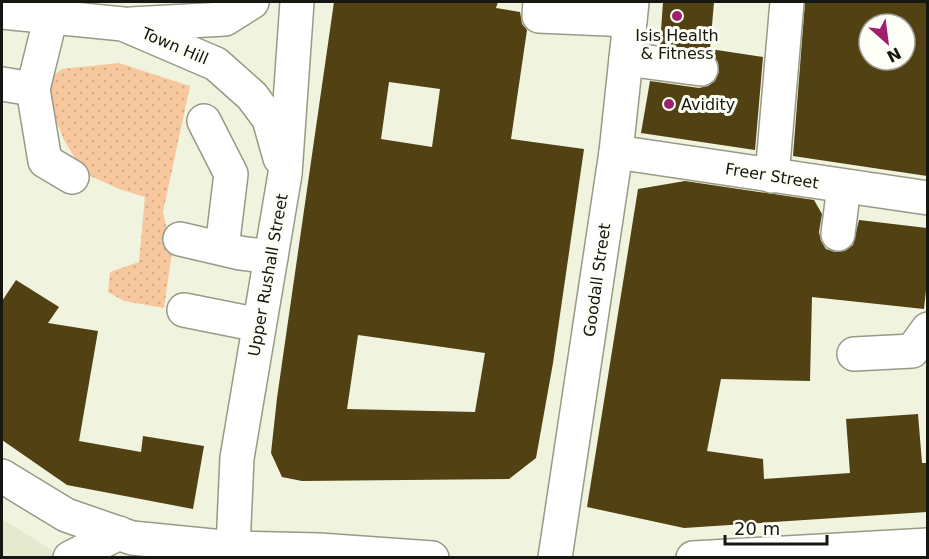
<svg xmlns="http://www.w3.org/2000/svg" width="929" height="559" viewBox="0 0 929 559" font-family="'DejaVu Sans',sans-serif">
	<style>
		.built { fill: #e5e9cd }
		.grass { fill: url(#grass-dots) }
		.building { fill: #524113; fill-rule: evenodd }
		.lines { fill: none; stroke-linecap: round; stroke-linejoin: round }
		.minor-casing { stroke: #979a87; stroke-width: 36 }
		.minor { stroke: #fff; stroke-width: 33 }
		.poi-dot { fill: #a01e6e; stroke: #fdfff6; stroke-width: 2 }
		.labels { text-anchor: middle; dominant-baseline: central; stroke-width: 6; stroke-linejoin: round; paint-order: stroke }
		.poi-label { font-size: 16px; fill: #161710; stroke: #fdfff6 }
		.street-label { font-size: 16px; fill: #161710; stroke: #fdfff6 }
	</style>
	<defs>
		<pattern id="grass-dots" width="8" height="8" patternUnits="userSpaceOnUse" patternTransform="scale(1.5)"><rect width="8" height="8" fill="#f7c89d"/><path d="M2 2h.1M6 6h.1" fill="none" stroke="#d3ab86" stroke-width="1.8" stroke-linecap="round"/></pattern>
	</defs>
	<rect width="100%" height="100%" fill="#f0f3de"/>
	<polygon class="built" points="2,519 63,557 2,557"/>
	<polygon class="grass" points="119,63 190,86 163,212 172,252 164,308 124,301 108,292 110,272 139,262 145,197 119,189 84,173 64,140 47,97 52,76 62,69"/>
	<g class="building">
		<path d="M334,2H498L496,8L520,12L522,24L527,30L511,139L584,149L553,363L536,458L509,479L302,481L282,477L271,453L277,398ZM389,82L440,89L432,147L381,139ZM358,335L485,353L475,412L347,409Z"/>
		<polygon points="663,2 714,2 710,49 763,57 755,150 641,133 650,81 699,88 708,86 715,81 719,72 718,62 712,54 703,50 660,45"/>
		<path d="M805,2H927V176L793,156ZM869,24H905V60H869Z"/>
		<polygon points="685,181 814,200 822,214 819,232 821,241 826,249 835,252 845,251 853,245 859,220 927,228 927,281 924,309 812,297 810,381 721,379 707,451 763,459 764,479 850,473 846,419 918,414 922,463 927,463 927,512 684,528 587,507 638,189"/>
		<polygon points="16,280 59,307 48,323 98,331 79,441 141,452 143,436 204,446 193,509 67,485 2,440 2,301"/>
	</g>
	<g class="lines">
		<g class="minor-casing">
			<g id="minor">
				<polyline points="540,2 539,16 630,20"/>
				<polyline points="2,12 123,24 216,64 252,96 269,119 280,158"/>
				<polyline points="51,16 33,89 45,161 72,177"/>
				<polyline points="131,24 225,19 252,2"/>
				<polyline points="626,59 701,69"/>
				<polyline points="2,84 33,89"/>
				<polyline points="204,121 231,174 222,248"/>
				<polyline points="616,152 928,198"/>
				<polyline points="772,176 787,2"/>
				<polyline points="838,234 844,186"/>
				<polyline points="180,239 240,253 271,257"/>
				<polyline points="184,310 259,325"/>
				<polyline points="854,354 912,351 928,329"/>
				<polyline points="2,476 66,515 132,538 233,548 319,550 432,558"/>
				<polyline points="70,558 119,533"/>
				<polyline points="235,558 233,548 237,458 285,174 297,2"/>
				<polyline points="555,558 616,152 632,2"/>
				<polyline points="693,558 928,545"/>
			</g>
		</g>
		<use href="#minor" class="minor"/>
	</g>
	<g class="poi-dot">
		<circle cx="677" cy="16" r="6"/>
		<circle cx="669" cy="104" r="6"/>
	</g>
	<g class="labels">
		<g class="poi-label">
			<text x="677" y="35">Isis Health<tspan x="677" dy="18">&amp; Fitness</tspan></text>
			<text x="681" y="104" text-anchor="start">Avidity</text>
		</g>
		<g class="street-label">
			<text transform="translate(175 46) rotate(23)">Town Hill</text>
			<text transform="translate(772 176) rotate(9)">Freer Street</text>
			<text transform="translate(268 275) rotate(-80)">Upper Rushall Street</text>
			<text transform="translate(597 280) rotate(-82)">Goodall Street</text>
		</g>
	</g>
	<rect width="929" height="559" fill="none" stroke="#161710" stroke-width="6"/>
	<g transform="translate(887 42) rotate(152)"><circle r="28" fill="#fdfff6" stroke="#a1a29a" stroke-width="1.5"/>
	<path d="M0-4.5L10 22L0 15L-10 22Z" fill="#a01e6e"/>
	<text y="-9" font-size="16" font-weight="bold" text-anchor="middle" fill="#161710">N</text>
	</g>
	<path d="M725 535v9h102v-9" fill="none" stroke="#161710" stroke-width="3"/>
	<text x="734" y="535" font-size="18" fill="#161710" stroke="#fdfff6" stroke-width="4.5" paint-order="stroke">20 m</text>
</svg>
